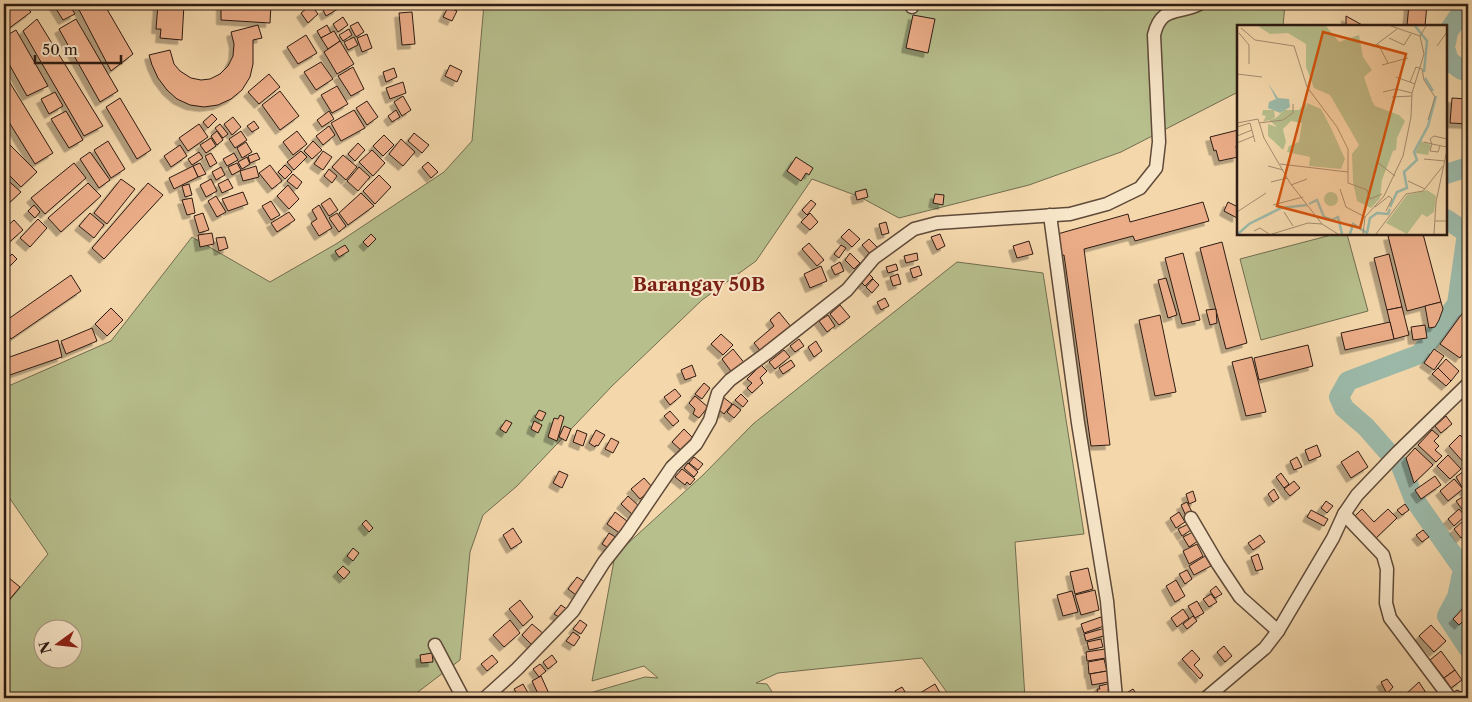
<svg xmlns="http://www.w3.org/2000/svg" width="1472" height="702" viewBox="0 0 1472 702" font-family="'Libre Caslon Text',serif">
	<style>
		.green { fill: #b7bf8d; stroke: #726d50; fill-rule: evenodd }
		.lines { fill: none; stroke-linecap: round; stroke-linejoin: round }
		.river { stroke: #9cbaaa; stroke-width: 20 }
		.building { fill: #ebad88; stroke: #2d1b13; filter: url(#shadow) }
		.minor-casing { stroke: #5f4a39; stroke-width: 15 }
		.minor { stroke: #f8e6c9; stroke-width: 12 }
		.labels { text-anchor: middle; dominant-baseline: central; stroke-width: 4; stroke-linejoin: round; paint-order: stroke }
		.quarter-label { font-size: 19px; font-weight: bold; fill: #7a1f14; stroke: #f8e6c9 }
		.inset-river { fill: none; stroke: #9cbaaa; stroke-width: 2.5 }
		.inset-road { fill: none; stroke: #a48c6f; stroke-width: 1 }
		.view { fill: #d5530d; fill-opacity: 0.15; stroke: #d5530d; stroke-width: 2.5 }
		.inset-edge { fill: none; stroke: #2d1b13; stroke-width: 2.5 }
	</style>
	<defs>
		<filter id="shadow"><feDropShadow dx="-4.5" dy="4.5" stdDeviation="0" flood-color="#0004"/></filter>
	</defs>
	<rect width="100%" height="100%" fill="#f4d8ac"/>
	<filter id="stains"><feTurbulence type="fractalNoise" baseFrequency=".004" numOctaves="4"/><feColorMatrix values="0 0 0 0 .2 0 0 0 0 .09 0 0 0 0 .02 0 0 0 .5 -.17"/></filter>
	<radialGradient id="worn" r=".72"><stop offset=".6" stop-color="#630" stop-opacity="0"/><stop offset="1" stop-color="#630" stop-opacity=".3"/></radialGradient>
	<g class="green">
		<path d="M484,4H1285L1283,26H1238V92L1121,152L1029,185L899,218L860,197L812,179L756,261L702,300L612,386L517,486L483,515L470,552L460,660L410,698H4V607L48,554L4,490V388L111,341L192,237L270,282L336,244L444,172L472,141ZM42,630H72V660H42Z"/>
		<polygon points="1335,234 1347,234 1368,311 1261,340 1240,259"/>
		<polygon points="957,262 1043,273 1084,534 1015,542 1025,698 951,698 922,658 778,673 756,683 767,684 776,698 603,698 590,693 645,677 658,678 644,666 592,681 615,555 703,475 753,424"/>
	</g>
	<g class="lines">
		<g class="river">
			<polyline points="1446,43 1448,32 1467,4"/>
			<polyline points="1446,51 1449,61 1462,70 1468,70"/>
			<polyline points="1446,174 1468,167"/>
			<polyline points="1388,452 1366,427 1344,408 1339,397 1348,381 1420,354 1457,304 1467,233 1446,219"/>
			<polyline points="1401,466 1414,499 1463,569 1457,597 1447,616 1468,648"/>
		</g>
	</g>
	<g class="building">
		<polygon points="10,4 24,4 31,12 4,32 4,9"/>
		<polygon points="53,4 69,4 75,14 63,20"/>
		<polygon points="76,4 104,4 133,54 111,71"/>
		<polygon points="158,4 184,4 182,40 160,38 161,29 156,29"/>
		<polygon points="221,4 271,4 270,23 221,20"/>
		<polygon points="333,4 335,4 338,9 326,16 323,10"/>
		<polygon points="1409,4 1427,4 1425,26 1407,26"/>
		<polygon points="311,5 318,14 308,23 301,13"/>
		<polygon points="448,7 457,11 452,21 443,17"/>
		<polygon points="412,12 415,44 402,45 399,13"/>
		<polygon points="913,15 935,19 928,53 906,48"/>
		<polygon points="1346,16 1364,26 1346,26"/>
		<polygon points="343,17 348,25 338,32 333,24"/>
		<polygon points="37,19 103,126 84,136 23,31"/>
		<polygon points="76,19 118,91 100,102 59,29"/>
		<polygon points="358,22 364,32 356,37 350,26"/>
		<polygon points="258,25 262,38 253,40 253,64 250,77 242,90 231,99 218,105 204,107 190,105 177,99 167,90 158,78 152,65 149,55 170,50 174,64 180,71 191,78 201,80 210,79 220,74 228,66 233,56 234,44 231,32"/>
		<polygon points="327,25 331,33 321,38 317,31"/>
		<polygon points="349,29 352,35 343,41 339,35"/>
		<polygon points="16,30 48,86 27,96 4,55 4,37"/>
		<polygon points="334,31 340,41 328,49 321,38"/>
		<polygon points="367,34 372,48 362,52 357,38"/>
		<polygon points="306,35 317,53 298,64 287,47"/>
		<polygon points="354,37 358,45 348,50 344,42"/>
		<polygon points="340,41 354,64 337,74 324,52"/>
		<polygon points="321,62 333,79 316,90 304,72"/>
		<polygon points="450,65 462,71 457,82 445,76"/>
		<polygon points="353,67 364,89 351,96 338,76"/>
		<polygon points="394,68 397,77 386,82 383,72"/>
		<polygon points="4,73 53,153 35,164 4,114"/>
		<polygon points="269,74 280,87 259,104 248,92"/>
		<polygon points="403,82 406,93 390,99 386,88"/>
		<polygon points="337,86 348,104 332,113 321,95"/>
		<polygon points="280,91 299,116 280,130 262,105"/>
		<polygon points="55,92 63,106 49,114 41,99"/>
		<polygon points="403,96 411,110 402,116 394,102"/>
		<polygon points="120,98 151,150 137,159 106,107"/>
		<polygon points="1452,98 1468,99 1468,124 1450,123"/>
		<polygon points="367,101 378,117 367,125 356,108"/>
		<polygon points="354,110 365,128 341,141 331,123"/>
		<polygon points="396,110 400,117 392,122 388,116"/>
		<polygon points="66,111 83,140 69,148 51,119"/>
		<polygon points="329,111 334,119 322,127 317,120"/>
		<polygon points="212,114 217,119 208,128 203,122"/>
		<polygon points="233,117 241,127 232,135 224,124"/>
		<polygon points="254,121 259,128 252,132 247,126"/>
		<polygon points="199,124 208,137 188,151 179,138"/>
		<polygon points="220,124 228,134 223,138 215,128"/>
		<polygon points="329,126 335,135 323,145 316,136"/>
		<polygon points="1238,130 1238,146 1236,146 1238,157 1219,161 1216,150 1214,151 1210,137"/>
		<polygon points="217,131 223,140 217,145 211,136"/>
		<polygon points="241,131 247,140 235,148 229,139"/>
		<polygon points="297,131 307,144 293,155 283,142"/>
		<polygon points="414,133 429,145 422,153 408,141"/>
		<polygon points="384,135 394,145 383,156 373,146"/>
		<polygon points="211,138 216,146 206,153 200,145"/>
		<polygon points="4,139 37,172 21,187 4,170"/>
		<polygon points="401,139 415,152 403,166 389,154"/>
		<polygon points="108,141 125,169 111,178 94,150"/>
		<polygon points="313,141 322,150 312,159 304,151"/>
		<polygon points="246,142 252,152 242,158 237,148"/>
		<polygon points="358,143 365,150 355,161 348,154"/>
		<polygon points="180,145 187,156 171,167 164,156"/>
		<polygon points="372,150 385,163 373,176 359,162"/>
		<polygon points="301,151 307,157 294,170 287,162"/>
		<polygon points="323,151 332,157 323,170 314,164"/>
		<polygon points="90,152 110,180 99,188 80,159"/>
		<polygon points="199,152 203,158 192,165 188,159"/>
		<polygon points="211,153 217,163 210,167 205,156"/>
		<polygon points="234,153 238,160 227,166 223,159"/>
		<polygon points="257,153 260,159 250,163 248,156"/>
		<polygon points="343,155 357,167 346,180 332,167"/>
		<polygon points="247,157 250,164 242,169 238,162"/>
		<polygon points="796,157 813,168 809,175 806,173 801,181 787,171"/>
		<polygon points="428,162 438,172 431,178 422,167"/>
		<polygon points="74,163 86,178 45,214 31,198"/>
		<polygon points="200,163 206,174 198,177 193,166"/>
		<polygon points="237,163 241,170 232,175 228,167"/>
		<polygon points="270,165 282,181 272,189 259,173"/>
		<polygon points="285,165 292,172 285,179 278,172"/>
		<polygon points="193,166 198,177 174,189 169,178"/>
		<polygon points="256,166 259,177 243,181 240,171"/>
		<polygon points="221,167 225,175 216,180 212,172"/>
		<polygon points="359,167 370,177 358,191 347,181"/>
		<polygon points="329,169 337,176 332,183 324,176"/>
		<polygon points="293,174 302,182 297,189 287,181"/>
		<polygon points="379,175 391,187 375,204 363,191"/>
		<polygon points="4,177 21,192 8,204 4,200"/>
		<polygon points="121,179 135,189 107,224 94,213"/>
		<polygon points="211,179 217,191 206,197 200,185"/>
		<polygon points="228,179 233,188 222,193 218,184"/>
		<polygon points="88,183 101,196 61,232 48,218"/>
		<polygon points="148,183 163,195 104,259 92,248"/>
		<polygon points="189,184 192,195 185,197 182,186"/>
		<polygon points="288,185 299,199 289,209 277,196"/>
		<polygon points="866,189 868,197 857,200 855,192"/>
		<polygon points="243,192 248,204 228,211 222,199"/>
		<polygon points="361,193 374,206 348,225 339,213"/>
		<polygon points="935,194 944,195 943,205 933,203"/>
		<polygon points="216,196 226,212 217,217 208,201"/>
		<polygon points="192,198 195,213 187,215 182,200"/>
		<polygon points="330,198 338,210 329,216 321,204"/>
		<polygon points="811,200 816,204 807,215 802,210"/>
		<polygon points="271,201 280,215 271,220 262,206"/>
		<polygon points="1203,202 1209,221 1135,241 1133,236 1084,249 1110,445 1091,446 1064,255 1060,256 1054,235 1128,214 1130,222"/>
		<polygon points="1228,202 1238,207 1237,218 1224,211"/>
		<polygon points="34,205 40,212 35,218 28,211"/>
		<polygon points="319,205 332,228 319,236 311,223 317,219 312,210"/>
		<polygon points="289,212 295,220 277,232 271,223"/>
		<polygon points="90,213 104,225 94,238 79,226"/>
		<polygon points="203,213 209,230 199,233 194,216"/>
		<polygon points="337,213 346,226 339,232 329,218"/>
		<polygon points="810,213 818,222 810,230 801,222"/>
		<polygon points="38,219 47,228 30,247 20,238"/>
		<polygon points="14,220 23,230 5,246 4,245 4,229"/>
		<polygon points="886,222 889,233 882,235 879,224"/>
		<polygon points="849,229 860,239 852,247 841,237"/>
		<polygon points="212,233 214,244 200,247 198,235"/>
		<polygon points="371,234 376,239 368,247 363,242"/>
		<polygon points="940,234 945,246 937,250 931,237"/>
		<polygon points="1397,234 1423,234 1441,302 1407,311 1388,236"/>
		<polygon points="225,237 228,248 219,251 216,238"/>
		<polygon points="869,239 879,249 871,255 862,245"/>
		<polygon points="1029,241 1033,254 1017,258 1013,246"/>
		<polygon points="1222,242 1247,343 1226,349 1200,248"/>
		<polygon points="809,243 824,260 817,266 802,249"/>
		<polygon points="345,245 349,251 339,257 335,251"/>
		<polygon points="841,245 846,248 839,258 834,254"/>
		<polygon points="850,253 860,263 854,269 845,260"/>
		<polygon points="917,253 918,260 906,263 904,256"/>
		<polygon points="1183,253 1200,320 1182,324 1165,258"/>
		<polygon points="12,254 17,259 10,266 5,261"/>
		<polygon points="1389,254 1402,307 1387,310 1374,258"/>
		<polygon points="840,262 844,271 835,275 831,267"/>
		<polygon points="896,264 898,270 888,273 886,267"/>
		<polygon points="821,266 827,281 810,288 804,274"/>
		<polygon points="919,266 922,275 913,278 910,269"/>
		<polygon points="867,272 873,278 865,286 859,280"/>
		<polygon points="898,274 901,284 893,286 890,277"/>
		<polygon points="71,275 81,291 11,339 4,328 4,322"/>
		<polygon points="1166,278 1177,315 1168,318 1158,280"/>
		<polygon points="873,279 879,285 872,293 866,287"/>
		<polygon points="885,298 889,306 881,310 877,302"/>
		<polygon points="1441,302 1443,309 1439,320 1435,327 1429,328 1425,306"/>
		<polygon points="840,305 850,317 839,325 830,314"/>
		<polygon points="1402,307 1409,335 1394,339 1387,310"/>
		<polygon points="111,308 123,320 107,336 95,324"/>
		<polygon points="1216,309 1217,323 1210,325 1206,310"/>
		<polygon points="1464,311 1468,314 1468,346 1460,358 1440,344"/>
		<polygon points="779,312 792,328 762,353 754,343 774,326 770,320"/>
		<polygon points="828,315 835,326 827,332 819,321"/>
		<polygon points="1160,315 1176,392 1155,396 1139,320"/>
		<polygon points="1390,322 1394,339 1345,350 1341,333"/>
		<polygon points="1425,325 1427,338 1413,340 1411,327"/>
		<polygon points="92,328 97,341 66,354 61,341"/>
		<polygon points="721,334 733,345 723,355 711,344"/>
		<polygon points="799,339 804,346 795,352 790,346"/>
		<polygon points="58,340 62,357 4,377 4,359"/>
		<polygon points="816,341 822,351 814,357 808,347"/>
		<polygon points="1308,345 1313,366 1259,380 1254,358"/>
		<polygon points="733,349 746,365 733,374 722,359"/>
		<polygon points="1434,349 1444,356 1434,370 1424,363"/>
		<polygon points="784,350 790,357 775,369 769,362"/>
		<polygon points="1252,357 1266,412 1246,416 1232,362"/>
		<polygon points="1446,359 1459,371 1451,381 1438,368"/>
		<polygon points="791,360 795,366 783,374 779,368"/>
		<polygon points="692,365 696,376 685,380 681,370"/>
		<polygon points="761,365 767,371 760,378 763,383 752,393 747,388 752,383 747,379"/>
		<polygon points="1438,368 1451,381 1446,386 1432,374"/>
		<polygon points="704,383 710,388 702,399 695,394"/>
		<polygon points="675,389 681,396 670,405 664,397"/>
		<polygon points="741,394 748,401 743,407 735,400"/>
		<polygon points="695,396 708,407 699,418 693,414 695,409 689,403"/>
		<polygon points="723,397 732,404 724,414 719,410 721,407 718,404"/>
		<polygon points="733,404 741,410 734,418 727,412"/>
		<polygon points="539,410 546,413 542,421 535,417"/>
		<polygon points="670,411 679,421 673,426 664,416"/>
		<polygon points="560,415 564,417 557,441 548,437 554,418 558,419"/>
		<polygon points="1446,416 1452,424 1441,433 1435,426"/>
		<polygon points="506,420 512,423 506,433 500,429"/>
		<polygon points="534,421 542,425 538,433 531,429"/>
		<polygon points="564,426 571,429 566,441 559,437"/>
		<polygon points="684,429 693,438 682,451 672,442"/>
		<polygon points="577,430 587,434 583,446 573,442"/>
		<polygon points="596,430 605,435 598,446 596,445 595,447 589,443"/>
		<polygon points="1432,430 1439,436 1434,441 1439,446 1435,450 1442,456 1436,462 1418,445"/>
		<polygon points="1460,435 1468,444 1468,463 1466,465 1449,446"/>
		<polygon points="611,438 619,442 613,453 605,449"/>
		<polygon points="1317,445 1321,456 1309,461 1305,450"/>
		<polygon points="1415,448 1433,465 1414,483 1406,458"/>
		<polygon points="1358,451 1368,467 1351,478 1341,462"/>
		<polygon points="1448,455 1461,469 1450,479 1437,466"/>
		<polygon points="694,457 703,464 698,470 689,463"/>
		<polygon points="1297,457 1302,467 1294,470 1290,461"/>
		<polygon points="688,463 698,472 694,477 684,468"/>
		<polygon points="682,469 695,479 690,485 687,482 685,485 675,477"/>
		<polygon points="559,471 568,475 562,488 553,483"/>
		<polygon points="1464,471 1468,478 1468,490 1465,492 1456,477"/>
		<polygon points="1281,473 1289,484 1284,488 1276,477"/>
		<polygon points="1435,476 1441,485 1421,499 1415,490"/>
		<polygon points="644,478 653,488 640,499 631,489"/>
		<polygon points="1454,479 1463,489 1448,501 1440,491"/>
		<polygon points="1294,481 1300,488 1290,496 1284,489"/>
		<polygon points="1274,489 1279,498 1273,502 1268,494"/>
		<polygon points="1193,491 1196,501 1189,504 1186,494"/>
		<polygon points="628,496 641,508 634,516 621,504"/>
		<polygon points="1464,496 1468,502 1468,509 1464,512 1456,501"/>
		<polygon points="1326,501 1333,506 1327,513 1321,508"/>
		<polygon points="1187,502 1192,512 1186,516 1181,505"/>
		<polygon points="1405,504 1409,510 1402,515 1397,510"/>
		<polygon points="1362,509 1374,522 1388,509 1397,518 1375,539 1354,517"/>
		<polygon points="1459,509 1465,516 1454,526 1448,519"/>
		<polygon points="1311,510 1328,519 1324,526 1307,517"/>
		<polygon points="615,512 631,524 622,535 607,524"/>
		<polygon points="1179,512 1185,522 1176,528 1170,518"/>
		<polygon points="366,520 373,528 369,532 362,524"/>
		<polygon points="1463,521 1468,527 1468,532 1461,538 1454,529"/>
		<polygon points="1188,524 1191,530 1182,536 1178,529"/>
		<polygon points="513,528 522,542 511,549 503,535"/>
		<polygon points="1423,530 1429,537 1422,542 1416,535"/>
		<polygon points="1193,532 1198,541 1189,547 1183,537"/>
		<polygon points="609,533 617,538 610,549 602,544"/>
		<polygon points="1260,535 1265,542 1253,550 1248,543"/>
		<polygon points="1197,544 1203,556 1189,564 1183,551"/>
		<polygon points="353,548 359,553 353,561 347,556"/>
		<polygon points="1258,554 1263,569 1256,571 1251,557"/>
		<polygon points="1205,556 1211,566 1194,575 1189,566"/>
		<polygon points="343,566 350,572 344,579 337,572"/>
		<polygon points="1088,568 1093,589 1075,594 1070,572"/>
		<polygon points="1187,570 1192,579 1185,584 1179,574"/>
		<polygon points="577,577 585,582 576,595 568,589"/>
		<polygon points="9,578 20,587 4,606 4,585"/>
		<polygon points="1176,580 1185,596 1175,602 1166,586"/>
		<polygon points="1216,586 1222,594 1215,598 1210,591"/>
		<polygon points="1095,590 1099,610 1081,615 1075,595"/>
		<polygon points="1072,591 1078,612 1063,616 1057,595"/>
		<polygon points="1211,594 1217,602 1209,607 1203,599"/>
		<polygon points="520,600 533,617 523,626 509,609"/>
		<polygon points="1197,601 1204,613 1195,618 1188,606"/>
		<polygon points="1468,603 1468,616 1459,625 1453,619"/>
		<polygon points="561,605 568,610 562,619 554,614"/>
		<polygon points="1183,609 1189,618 1177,627 1171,618"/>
		<polygon points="1193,616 1197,621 1187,629 1183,624"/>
		<polygon points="1101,617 1104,626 1084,633 1081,624"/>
		<polygon points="510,620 520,633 504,647 493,635"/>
		<polygon points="580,620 587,625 581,634 573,629"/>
		<polygon points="532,624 545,635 534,647 522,635"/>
		<polygon points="1431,625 1446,641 1434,652 1419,636"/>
		<polygon points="1105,628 1107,635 1086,641 1084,634"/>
		<polygon points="573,632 580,637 574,646 566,641"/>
		<polygon points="1101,639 1103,647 1089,650 1087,642"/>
		<polygon points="1224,646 1232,656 1225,662 1217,652"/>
		<polygon points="1105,649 1106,658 1087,661 1086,652"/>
		<polygon points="1192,650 1200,659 1194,665 1203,675 1200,679 1182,659"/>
		<polygon points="1441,651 1455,670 1444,678 1430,660"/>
		<polygon points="432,653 433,662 421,663 420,655"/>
		<polygon points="492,655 498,662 487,671 481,664"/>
		<polygon points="552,655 557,662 548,669 543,662"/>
		<polygon points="1104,659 1107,671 1089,674 1088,662"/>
		<polygon points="540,664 546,671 539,677 533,669"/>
		<polygon points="1455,670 1462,680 1451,688 1444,678"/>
		<polygon points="1107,671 1109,682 1092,685 1090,674"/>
		<polygon points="541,676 551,698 540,698 532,681"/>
		<polygon points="1387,679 1393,687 1387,694 1381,682"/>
		<polygon points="1419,682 1428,696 1426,698 1395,698 1400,692 1405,695"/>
		<polygon points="1111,683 1112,688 1108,689 1109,693 1098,695 1097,689 1100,689 1099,686"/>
		<polygon points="523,684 531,698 520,698 514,689"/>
		<polygon points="935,684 943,698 924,698 920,693"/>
		<polygon points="1468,686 1468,698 1451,698 1449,695 1457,690 1461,692"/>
		<polygon points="902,687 909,698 899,698 895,691"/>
		<polygon points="1133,689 1137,695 1132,698 1127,698 1125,694"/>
	</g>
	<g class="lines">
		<g class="minor-casing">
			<g id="minor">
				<polyline points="912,7 912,4"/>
				<polyline points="1050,215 1078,423 1107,601 1116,698"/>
				<polyline points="1344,514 1383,555 1387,569 1386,603 1390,618 1450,698"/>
				<polyline points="1191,518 1218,564 1240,597 1278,631"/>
				<polyline points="435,645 463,698"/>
				<path d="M485,698L517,669L573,611L604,562L627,533L672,467L696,444L710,420L718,393L730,380L767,353L847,290L874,258L914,229L937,223L1070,214L1107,204L1140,188L1156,168L1159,142L1154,35C1161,5 1178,15 1199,4"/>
				<polyline points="1206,698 1265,648 1278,631 1333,538 1344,514 1357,495 1398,452 1468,384"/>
			</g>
		</g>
		<use href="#minor" class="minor"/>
	</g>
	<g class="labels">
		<g class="quarter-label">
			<text x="699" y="284">Barangay 50B</text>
		</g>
	</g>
	<g transform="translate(1237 25)">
		<rect width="210" height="210" fill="#f4d8ac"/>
		<path d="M21,1H89L102,17L122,10L126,32L135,45L127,52L135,76L138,81L162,90L168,96L160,113L159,125L156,126L145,155L143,173L134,183L120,176L116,157L115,129L122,120L93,70L77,63L69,42V19L51,8L33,9ZM69,77V85L70,78L84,84L95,105L108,134L104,144L72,141L73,132L50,127L52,121L62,117L65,98L54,96L46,104L49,117L46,125L31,111V99L40,102L32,95L26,97L29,91L25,90L26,85H37L38,92L33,95L40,92L47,85H62ZM184,116L194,120L191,130L178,128ZM190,165L199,171L197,187L190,192L185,189L170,209L149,198L170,170ZM87 174a7 7 0 1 1 14 0a7 7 0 1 1-14 0Z" fill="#b7bf8d"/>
		<path d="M31,58L41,73L52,74L53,82L43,88L31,83L32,77L39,74Z" fill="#9cbaaa"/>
		<path class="inset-river" d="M178,1L190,16L187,47M188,53L196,66M72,179L80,175L87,192L95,195L101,192L105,209M153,182L160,167L170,163L167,147L180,135L177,127L191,101L199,71M1,209L12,199L44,183L70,180M113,209L116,199L130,208L133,193L140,188L151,189L153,184"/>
		<path class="inset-road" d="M154,1L183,11M4,3L18,15L57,21L70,62L100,102L111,124V158L130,165L133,174L145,169M2,8L12,20V39M152,13L167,20L174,9M141,19L151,38M200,21L210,7M136,22L160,4M145,40L171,33M0,49L25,52M159,52L178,59M173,57L179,42L185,44L187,55L198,72L191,95M146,67L159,64L175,68M155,72L175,71M0,98L21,94L27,113L53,158L85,199M22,98L46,95L56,88V79M0,102L13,98L18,117M0,111L15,105M210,114L197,111L193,114L195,119L210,122M187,117L195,119L193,126L201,127L203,121M0,118L17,111M187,134L208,136M140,137L158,151M43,139L111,147M31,141L46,145M171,156L188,164M34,157L50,153M54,160L70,154M103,164L109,182L128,192M36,180L66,172M138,182L152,171L155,174L149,186M0,187L29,168M47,187L56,201M198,196H210V189M17,206L23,203L32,209M35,209L71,198L85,199L101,209M126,209L128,192L147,171L166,131L174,92L175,68L187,29L183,11L189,1M139,209L169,169L186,166L206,141M197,209L199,177L210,125"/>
		<path class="view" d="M86,7L169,29L123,203L40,181Z"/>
		<rect width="210" height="210" class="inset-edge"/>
	</g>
	<rect width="1472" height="702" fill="none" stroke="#f4d8ac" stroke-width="20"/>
	<rect x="5" y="5" width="1462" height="692" fill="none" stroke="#2d1b13" stroke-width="2.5"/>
	<rect x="10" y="10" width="1452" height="682" fill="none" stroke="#2d1b13"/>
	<g transform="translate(58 644) rotate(255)"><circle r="24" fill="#f8e6c9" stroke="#a79580"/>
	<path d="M0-4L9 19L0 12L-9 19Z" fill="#8f2418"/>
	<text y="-8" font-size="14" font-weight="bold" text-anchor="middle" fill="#2d1b13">N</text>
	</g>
	<path d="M35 55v8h86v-8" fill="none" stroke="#2d1b13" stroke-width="2.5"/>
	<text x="42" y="55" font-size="15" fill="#2d1b13" stroke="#f8e6c9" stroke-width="4" paint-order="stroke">50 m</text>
	<rect width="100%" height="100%" filter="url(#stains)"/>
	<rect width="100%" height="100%" fill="url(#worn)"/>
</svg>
